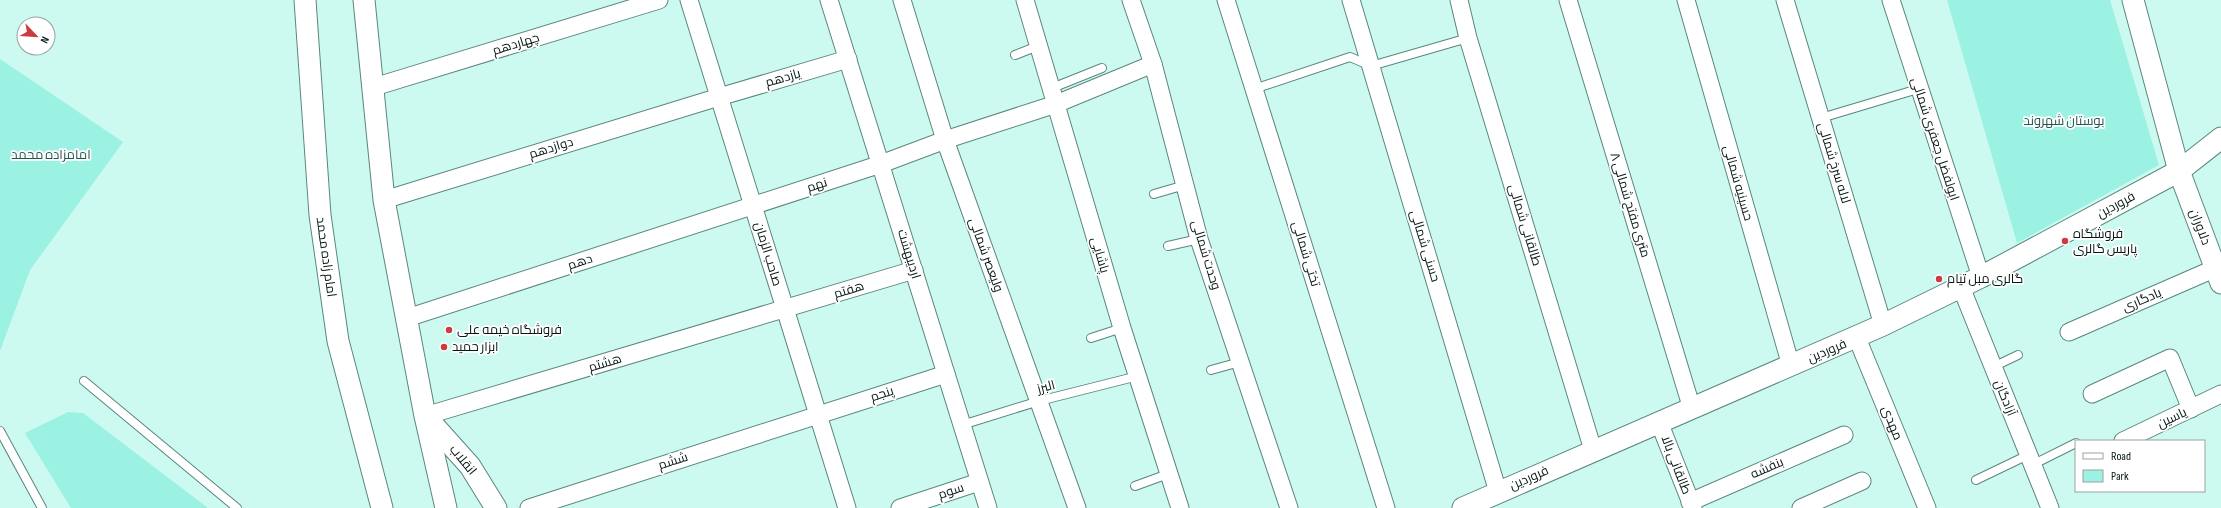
<svg xmlns="http://www.w3.org/2000/svg" width="2221" height="508" viewBox="0 0 2221 508" font-family="'Sofia Sans Condensed',Cairo,sans-serif">
	<style>
		.green { fill: #9bf1e2 }
		.lines { fill: none; stroke-linecap: round; stroke-linejoin: round }
		.service-casing { stroke: #5b867e; stroke-width: 10 }
		.minor-casing { stroke: #5b867e; stroke-width: 19 }
		.tertiary-casing { stroke: #5b867e; stroke-width: 23 }
		.service { stroke: #fff; stroke-width: 8 }
		.minor { stroke: #fff; stroke-width: 17 }
		.tertiary { stroke: #fff; stroke-width: 21 }
		.poi-dot { fill: #cb3b41; stroke: #fff; stroke-width: 1.5 }
		.labels { text-anchor: middle; dominant-baseline: central; stroke-width: 3.5; stroke-linejoin: round; paint-order: stroke }
		.street-label { font-size: 13px; fill: #061714; stroke: #fff }
		.park-label { font-size: 13px; fill: #26564e; stroke: #fff }
		.poi-label { font-size: 13px; fill: #061714; stroke: #fff; text-anchor: start }
	</style>
	<rect width="100%" height="100%" fill="#ccfaf1"/>
	<g class="green">
		<polygon points="1947,0 2110,0 2159,165 2017,243"/>
		<polygon points="0,59 123,142 30,270 0,351"/>
		<polygon points="68,412 83,413 208,508 71,508 25,433"/>
	</g>
	<g class="lines">
		<g class="service-casing">
			<g id="service">
				<polyline points="1015,55 1038,46"/>
				<polyline points="1052,88 1102,68"/>
				<polyline points="1254,89 1350,57 1371,66 1468,38"/>
				<polyline points="1821,118 1918,89"/>
				<polyline points="1154,194 1185,185"/>
				<polyline points="1168,246 1199,239"/>
				<polyline points="1091,338 1122,328"/>
				<polyline points="1993,367 2018,355"/>
				<polyline points="1211,370 1240,362"/>
				<polyline points="84,381 237,508"/>
				<polyline points="962,425 1039,401 1138,376"/>
				<polyline points="0,431 42,508"/>
				<polyline points="2032,465 2076,443"/>
				<polyline points="1976,480 2028,455"/>
				<polyline points="1135,486 1168,474"/>
			</g>
		</g>
		<g class="minor-casing">
			<g id="minor">
				<polyline points="689,0 847,508"/>
				<polyline points="829,0 988,508"/>
				<polyline points="902,0 945,140 1077,508"/>
				<polyline points="1025,0 1122,328 1180,508"/>
				<polyline points="1131,0 1153,64 1199,239 1289,508"/>
				<polyline points="1226,0 1386,508"/>
				<polyline points="1351,0 1498,492"/>
				<polyline points="1459,0 1468,38 1593,450"/>
				<polyline points="1568,0 1692,409"/>
				<polyline points="1686,0 1791,366"/>
				<polyline points="1785,0 1883,325"/>
				<polyline points="1891,0 1981,277"/>
				<polyline points="374,87 659,0"/>
				<polyline points="384,200 719,97 848,59"/>
				<polyline points="1961,287 2050,508"/>
				<polyline points="407,318 881,164 945,140 1056,104 1153,64"/>
				<polyline points="2069,332 2216,268"/>
				<polyline points="1857,338 1927,508"/>
				<polyline points="2092,394 2170,358 2191,409"/>
				<polyline points="425,416 914,270"/>
				<polyline points="1659,422 1693,508"/>
				<polyline points="2123,441 2221,394"/>
				<polyline points="1690,502 1844,435"/>
				<polyline points="529,508 946,374"/>
				<polyline points="900,508 979,482"/>
				<polyline points="1801,508 1862,481"/>
			</g>
		</g>
		<g class="tertiary-casing">
			<g id="tertiary">
				<polyline points="305,0 320,215 338,341 382,508"/>
				<polyline points="364,0 384,200 425,416 446,508"/>
				<polyline points="2133,0 2179,171 2221,283"/>
				<polyline points="427,418 470,466 496,508"/>
				<polyline points="1463,508 1883,325 1981,277 2179,171 2221,138"/>
			</g>
		</g>
		<use href="#service" class="service"/>
		<use href="#minor" class="minor"/>
		<use href="#tertiary" class="tertiary"/>
	</g>
	<g class="poi-dot">
		<circle cx="2065" cy="241" r="4"/>
		<circle cx="1939" cy="279" r="4"/>
		<circle cx="449" cy="330" r="4"/>
		<circle cx="444" cy="347" r="4"/>
	</g>
	<g class="labels">
		<g class="street-label">
			<text transform="translate(516 44) rotate(-17)">چهاردهم</text>
			<text transform="translate(783 78) rotate(-16)">یازدهم</text>
			<text transform="translate(1935 139) rotate(72)">ابولفضل جعفری شمالی</text>
			<text transform="translate(551 148) rotate(-17)">دوازدهم</text>
			<text transform="translate(1834 163) rotate(73)">لاله سرخ شمالی</text>
			<text transform="translate(1738 183) rotate(74)">حسینیه شمالی</text>
			<text transform="translate(817 185) rotate(-18)">نهم</text>
			<text transform="translate(1630 205) rotate(73)">۸ متری مفتح شمالی</text>
			<text transform="translate(2116 205) rotate(-28)">فروردین</text>
			<text transform="translate(1525 225) rotate(73)">طالقانی شمالی</text>
			<text transform="translate(2200 227) rotate(69)">دلاوران</text>
			<text transform="translate(1425 246) rotate(73)">حسنی شمالی</text>
			<text transform="translate(768 254) rotate(73)">صاحب الزمان</text>
			<text transform="translate(909 254) rotate(73)">اردیبهشت</text>
			<text transform="translate(1306 254) rotate(73)">تختی شمالی</text>
			<text transform="translate(986 255) rotate(70)">ولیعصر شمالی</text>
			<text transform="translate(1100 255) rotate(74)">پاشایی</text>
			<text transform="translate(1206 255) rotate(73)">وحدت شمالی</text>
			<text transform="translate(326 257) rotate(82)">امام زاده محمد</text>
			<text transform="translate(580 262) rotate(-18)">دهم</text>
			<text transform="translate(849 290) rotate(-17)">هفتم</text>
			<text transform="translate(2142 300) rotate(-23)">یادگاری</text>
			<text transform="translate(1827 351) rotate(-23)">فروردین</text>
			<text transform="translate(605 363) rotate(-17)">هشتم</text>
			<text transform="translate(1046 387) rotate(-15)">البرز</text>
			<text transform="translate(882 394) rotate(-18)">پنجم</text>
			<text transform="translate(2005 398) rotate(68)">آزادگان</text>
			<text transform="translate(2172 418) rotate(-25)">یاسین</text>
			<text transform="translate(1892 423) rotate(68)">مهدی</text>
			<text transform="translate(463 460) rotate(51)">انقلاب</text>
			<text transform="translate(673 461) rotate(-18)">ششم</text>
			<text transform="translate(1676 465) rotate(69)">طالقانی بالا</text>
			<text transform="translate(1767 468) rotate(-23)">بنفشه</text>
			<text transform="translate(1529 478) rotate(-24)">فروردین</text>
			<text transform="translate(951 491) rotate(-18)">سوم</text>
		</g>
		<g class="park-label">
			<text x="2064" y="121">بوستان شهروند</text>
			<text x="51" y="155">امامزاده محمد</text>
		</g>
		<g class="poi-label">
			<text x="2073" y="234">فروشگاه<tspan x="2073" dy="15">پاریس گالری</tspan></text>
			<text x="1947" y="279">گالری مبل تیام</text>
			<text x="457" y="330">فروشگاه خیمه علی</text>
			<text x="452" y="347">ابزار حمید</text>
		</g>
	</g>
	<rect x="2075" y="440" width="130" height="52" fill="#ffffff" stroke="#9ba2a1"/>
	<rect x="2083" y="453" width="20" height="6" fill="#ffffff" stroke="#9ba2a1"/>
	<text x="2111" y="460" font-size="12" fill="#061714">Road</text>
	<rect x="2083" y="470" width="20" height="12" fill="#9bf1e2" stroke="#9ba2a1"/>
	<text x="2111" y="480" font-size="12" fill="#061714">Park</text>
	<g transform="translate(36 36) rotate(115)"><circle r="19" fill="#ffffff" stroke="#9ba2a1"/>
	<path d="M0-3L7 15L0 10L-7 15Z" fill="#cb3b41"/>
	<text y="-6" font-size="11" font-weight="bold" text-anchor="middle" fill="#061714">N</text>
	</g>
</svg>
